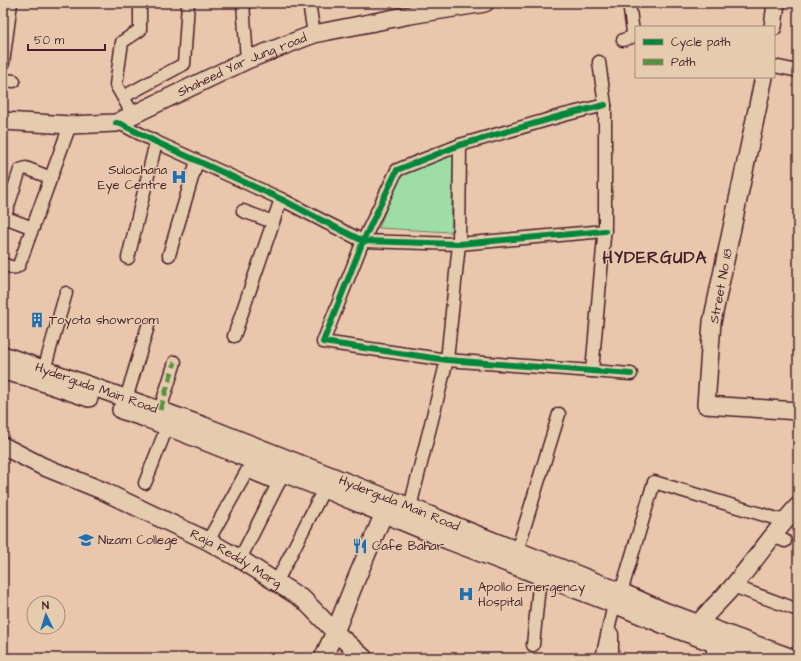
<svg xmlns="http://www.w3.org/2000/svg" width="801" height="661" viewBox="0 0 801 661" font-family="'Architects Daughter',sans-serif">
	<style>
		.green { fill: #9edda6; stroke: #747e68 }
		.lines { fill: none; stroke-linecap: round; stroke-linejoin: round }
		.street-casing { stroke: #4a1f2b; stroke-width: 15 }
		.secondary-casing { stroke: #4a1f2b; stroke-width: 20 }
		.street { stroke: #e6ccae; stroke-width: 12 }
		.secondary { stroke: #e6ccae; stroke-width: 17 }
		.quiet { stroke: #549240; stroke-width: 5; stroke-dasharray: 10 5; stroke-linecap: butt }
		.cycleway-casing { stroke: #e6ccae; stroke-width: 8 }
		.cycleway { stroke: #00873e; stroke-width: 6 }
		.labels { text-anchor: middle; dominant-baseline: central; stroke-width: 3; stroke-linejoin: round; paint-order: stroke }
		.street-label { font-size: 13px; fill: #4a1f2b; stroke: #e6ccae }
		.poi-label { font-size: 13px; fill: #4a1f2b; stroke: #e6ccae; text-anchor: start }
		.district-label { font-size: 17px; font-weight: bold; letter-spacing: 1px; fill: #4a1f2b; stroke: #e6ccae }
	</style>
	<rect width="100%" height="100%" fill="#e9c6ac"/>
	<filter id="ink" filterUnits="userSpaceOnUse"><feTurbulence type="fractalNoise" baseFrequency=".025" numOctaves="2"/><feDisplacementMap in="SourceGraphic" scale="8" xChannelSelector="R" yChannelSelector="G"/><feConvolveMatrix kernelMatrix="1 2 1 2 8 2 1 2 1" color-interpolation-filters="sRGB"/></filter>
	<g filter="url(#ink)">
		<polygon class="green" points="453,155 451,232 379,228 399,175"/>
		<g class="lines">
			<g class="street-casing">
				<g id="street">
					<polyline points="243,3 247,60"/>
					<polyline points="309,3 314,34"/>
					<polyline points="623,40 632,37 633,32 629,3"/>
					<polyline points="3,63 11,3"/>
					<polyline points="774,66 798,71"/>
					<polyline points="3,80 14,81"/>
					<polyline points="123,97 116,85 122,42 140,30 140,3"/>
					<polyline points="605,105 564,115 460,145 397,170 363,241 323,342 447,360 631,374"/>
					<polyline points="133,115 123,97 184,64 188,3"/>
					<polyline points="116,123 121,124 156,142 281,199 325,222 363,241 459,244 605,231"/>
					<polyline points="243,211 273,222"/>
					<polyline points="4,217 33,228"/>
					<polyline points="3,221 20,170 26,168 51,178"/>
					<polyline points="169,255 197,161"/>
					<polyline points="128,258 156,142"/>
					<path d="M3,264C9,266 14,270 19,265L70,125"/>
					<polyline points="234,336 281,199"/>
					<polyline points="44,370 66,293"/>
					<polyline points="592,371 605,226 605,105 599,62"/>
					<polyline points="126,399 148,326"/>
					<polyline points="160,410 175,362"/>
					<polyline points="145,483 167,427"/>
					<polyline points="410,507 447,360 459,244 460,145"/>
					<polyline points="773,536 785,541"/>
					<polyline points="208,541 247,471 278,484"/>
					<polyline points="517,551 559,414"/>
					<polyline points="240,559 281,478"/>
					<polyline points="276,583 324,489"/>
					<polyline points="733,586 798,610"/>
					<polyline points="621,592 654,482 784,521"/>
					<polyline points="612,634 612,658"/>
					<polyline points="713,643 713,658"/>
					<polyline points="533,645 540,576"/>
					<polyline points="602,658 614,604"/>
				</g>
			</g>
			<g class="secondary-casing">
				<g id="secondary">
					<polyline points="773,27 776,3"/>
					<polyline points="764,77 712,322 706,405 798,411"/>
					<path id="s1" d="M3,121L70,125L116,123L247,60L314,34L410,15L485,3"/>
					<path id="s2" d="M3,355L204,426L410,507L473,533L621,592L664,611L792,658"/>
					<polyline points="3,371 27,377 89,398"/>
					<polyline points="121,410 148,419 234,453 253,461 324,489 447,540 614,604 662,624 755,658"/>
					<path id="s3" d="M3,446L42,466L101,490L208,541L240,559L304,600L335,632L364,658"/>
					<path d="M694,632C703,614 721,601 734,585C756,559 775,531 798,506"/>
					<polyline points="323,658 335,632 355,582 384,513"/>
				</g>
			</g>
			<use href="#street" class="street"/>
			<use href="#secondary" class="secondary"/>
			<polyline class="quiet" points="160,410 175,362"/>
			<g class="cycleway-casing">
				<g id="cycleway">
					<polyline points="605,105 564,115 460,145 397,170 363,241 323,342 447,360 631,374"/>
					<polyline points="116,123 121,124 156,142 281,199 325,222 363,241 459,244 605,231"/>
				</g>
			</g>
			<use href="#cycleway" class="cycleway"/>
		</g>
	</g>
	<defs>
		<g id="hospital-bare" transform="scale(1.2)"><path d="M-5-5h3v3.5h4V-5h3V5h-3V1.5h-4V5h-3Z" fill="#1f6fb2" stroke="#e6ccae" stroke-width="2.5" paint-order="stroke"/></g>
		<g id="building-bare" transform="scale(1.2)"><path d="M-4-6H4V6H1V3H-1V6H-4ZM-2.5-4.3h1.7v1.8h-1.7ZM.8-4.3h1.7v1.8H.8ZM-2.5-1h1.7V.8h-1.7ZM.8-1h1.7V.8H.8Z" fill="#1f6fb2" stroke="#e6ccae" stroke-width="2.5" paint-order="stroke"/></g>
		<g id="university-bare" transform="scale(1.2)"><path d="M0-5L7-2L0 1L-7-2ZM-4 1L0 2.5L4 1V4Q0 6-4 4Z" fill="#1f6fb2" stroke="#e6ccae" stroke-width="2.5" paint-order="stroke"/></g>
		<g id="restaurant-bare" transform="scale(1.2)"><path d="M-5-6h1v4h1v-4h1v4h1v-4h1v5L-1.5 .5V6h-2V.5L-5-1ZM5-6V6H3V1.5H1.5Q1.5-4 5-6Z" fill="#1f6fb2" stroke="#e6ccae" stroke-width="2.5" paint-order="stroke"/></g>
	</defs>
	<g fill-rule="evenodd">
		<use href="#hospital-bare" x="179" y="177"/>
		<use href="#building-bare" x="37" y="320"/>
		<use href="#university-bare" x="86" y="540"/>
		<use href="#restaurant-bare" x="360" y="546"/>
		<use href="#hospital-bare" x="466" y="594"/>
	</g>
	<g class="labels">
		<g class="street-label">
			<text stroke="none"><textPath href="#s1" startOffset="252">Shaheed Yar Jung road</textPath></text>
			<text transform="translate(721 286) rotate(-79)">Street No 18</text>
			<text stroke="none"><textPath href="#s2" startOffset="99">Hyderguda Main Road</textPath></text>
			<text stroke="none"><textPath href="#s2" startOffset="423">Hyderguda Main Road</textPath></text>
			<text stroke="none"><textPath href="#s3" startOffset="259">Raja Reddy Marg</textPath></text>
		</g>
		<g class="poi-label">
			<text x="167" y="170" text-anchor="end">Sulochana<tspan x="167" dy="15">Eye Centre</tspan></text>
			<text x="49" y="320">Toyota showroom</text>
			<text x="98" y="540">Nizam College</text>
			<text x="372" y="546">Cafe Bahar</text>
			<text x="478" y="587">Apollo Emergency<tspan x="478" dy="15">Hospital</tspan></text>
		</g>
		<g class="district-label">
			<text x="655" y="258">HYDERGUDA</text>
		</g>
	</g>
	<rect width="801" height="661" fill="none" stroke="#e6ccae" stroke-width="16"/>
	<rect x="8" y="8" width="785" height="645" fill="none" stroke="#4a1f2b" stroke-width="1.5" filter="url(#ink)"/>
	<rect x="635" y="26" width="140" height="52" fill="#e6ccae" stroke="#a8877a"/>
	<rect x="643" y="39" width="20" height="6" fill="#00873e" stroke="#a8877a"/>
	<text x="671" y="46" font-size="12" fill="#4a1f2b">Cycle path</text>
	<rect x="643" y="59" width="20" height="6" fill="#549240" stroke="#a8877a"/>
	<text x="671" y="66" font-size="12" fill="#4a1f2b">Path</text>
	<g transform="translate(46 615) rotate(356)"><circle r="19" fill="#e6ccae" stroke="#a8877a"/>
	<path d="M0-3L7 15L0 10L-7 15Z" fill="#1f6fb2"/>
	<text y="-6" font-size="11" font-weight="bold" text-anchor="middle" fill="#4a1f2b">N</text>
	</g>
	<path d="M28 44v6h77v-6" fill="none" stroke="#4a1f2b" stroke-width="2"/>
	<text x="34" y="44" font-size="12" fill="#4a1f2b" stroke="#e6ccae" stroke-width="3" paint-order="stroke">50 m</text>
</svg>
